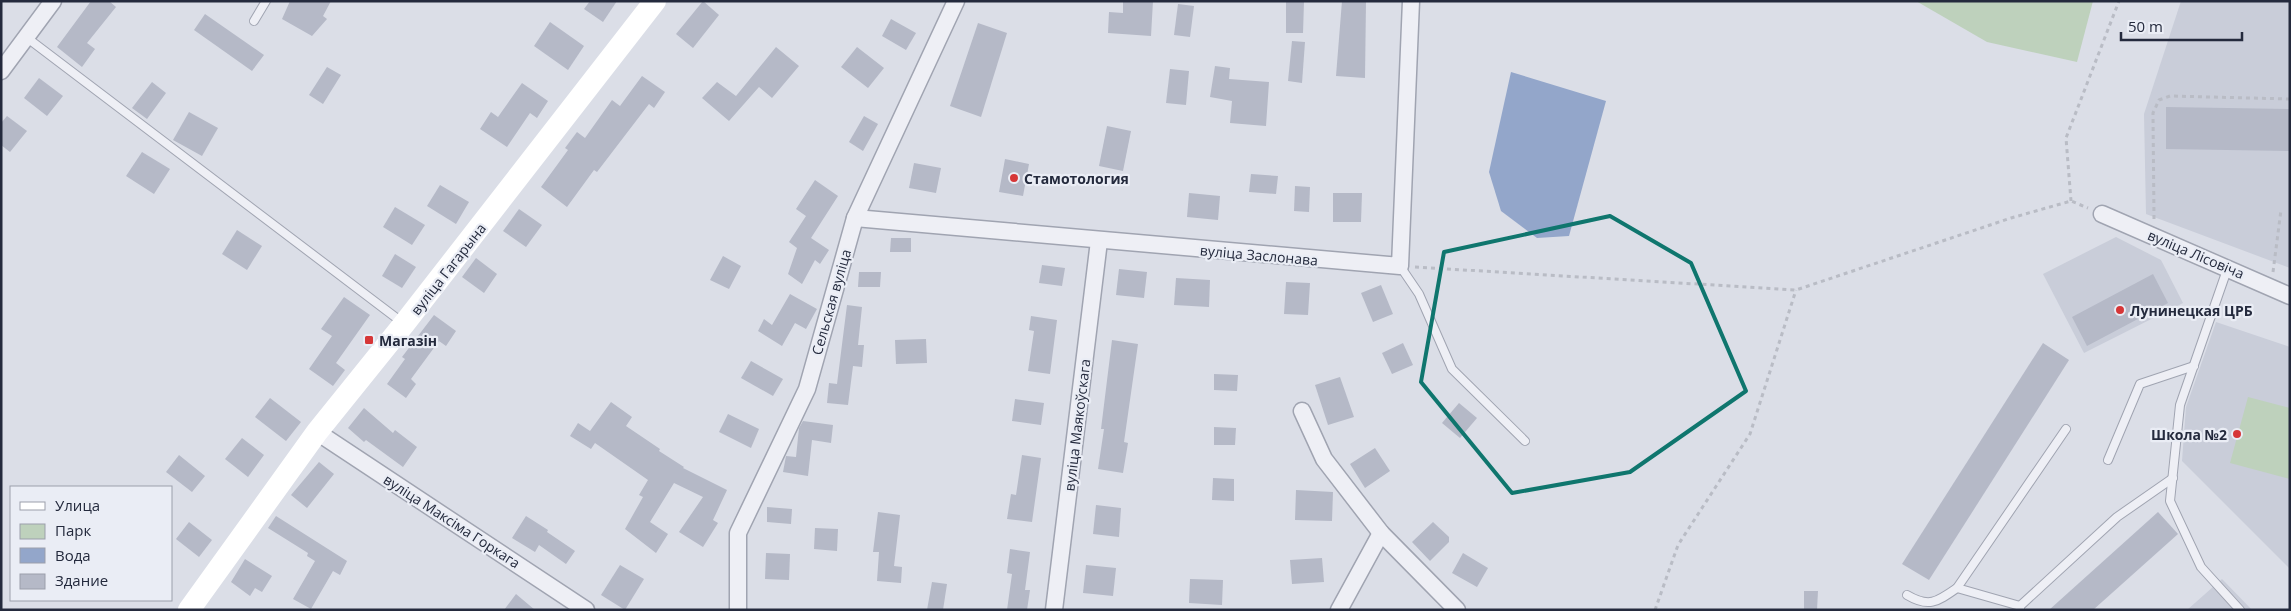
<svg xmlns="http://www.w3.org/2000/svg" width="2291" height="611" viewBox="0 0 2291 611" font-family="'Open Sans',sans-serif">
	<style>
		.built { fill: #c9cdd9 }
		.green { fill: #bed1bc }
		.water { fill: #93a6ca }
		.building { fill: #b5b9c7 }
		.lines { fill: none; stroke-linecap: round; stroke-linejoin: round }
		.lane-casing { stroke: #a0a4b1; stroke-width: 10 }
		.street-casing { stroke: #a0a4b1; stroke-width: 19 }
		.path { stroke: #b9bcc5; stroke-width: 3; stroke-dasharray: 4 4; stroke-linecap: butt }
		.lane { stroke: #eeeff5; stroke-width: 8 }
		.street { stroke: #eeeff5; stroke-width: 16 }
		.secondary { stroke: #fff; stroke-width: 22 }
		.marked { fill: none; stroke: #0f766e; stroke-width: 4; stroke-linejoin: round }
		.poi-dot { fill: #d63637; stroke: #eaedf5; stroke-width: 2 }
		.labels { text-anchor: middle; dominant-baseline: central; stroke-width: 4.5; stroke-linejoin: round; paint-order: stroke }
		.poi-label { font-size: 14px; font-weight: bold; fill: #242a3d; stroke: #eaedf5; text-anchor: start }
		.street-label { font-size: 14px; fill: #242a3d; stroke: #eaedf5 }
	</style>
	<rect width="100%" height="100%" fill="#dbdee7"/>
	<g class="built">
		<polygon points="2181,1 2290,1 2290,268 2146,214 2144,114"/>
		<polygon points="2116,237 2161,260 2183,303 2084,353 2043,274"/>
		<polygon points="2216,322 2290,347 2290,569 2182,461 2186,407"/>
		<polygon points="2222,579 2252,610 2187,610"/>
	</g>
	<g class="green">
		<polygon points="1916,1 2093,1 2077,62 1987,42"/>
		<polygon points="2248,397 2290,408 2290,479 2230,463"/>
	</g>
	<polygon class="water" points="1511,72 1606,101 1569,236 1537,238 1501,211 1489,172"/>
	<g class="building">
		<polygon points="91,1 109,1 116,7 87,43 95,49 82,67 57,47"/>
		<polygon points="290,1 331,1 323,16 327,19 312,36 282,19"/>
		<polygon points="590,1 617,1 603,22 584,9"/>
		<polygon points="703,1 719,15 693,48 676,34"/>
		<polygon points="1123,1 1153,1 1151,36 1108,33 1109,12 1123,13"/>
		<polygon points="1286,1 1304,1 1303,33 1286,33"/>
		<polygon points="1342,1 1366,1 1365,78 1336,76"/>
		<polygon points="1178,4 1194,6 1190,37 1174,35"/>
		<polygon points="205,14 264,55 252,71 194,30"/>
		<polygon points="891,19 916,33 906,50 882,36"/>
		<polygon points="550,22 584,46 568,70 534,46"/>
		<polygon points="978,23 1007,33 981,117 950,106"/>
		<polygon points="1292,41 1305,42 1302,83 1288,81"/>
		<polygon points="776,47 799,66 772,98 759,87 729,121 702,98 717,82 736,96"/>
		<polygon points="857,47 884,68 868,88 841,67"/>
		<polygon points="1215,66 1230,68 1229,79 1269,82 1266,126 1230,123 1232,101 1210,97"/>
		<polygon points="327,67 341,75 323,104 309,95"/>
		<polygon points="1170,69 1189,71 1186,105 1166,103"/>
		<polygon points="642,76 665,92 654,108 649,104 597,172 594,170 567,207 541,187 568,150 565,148 577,132 585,138 612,100 620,106"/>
		<polygon points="39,78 63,96 47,116 24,98"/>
		<polygon points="152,82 166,93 147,119 132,108"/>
		<polygon points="522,83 548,101 537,118 530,113 507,147 480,129 491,112 498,117"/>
		<polygon points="2166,107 2290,109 2290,151 2166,149"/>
		<polygon points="189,112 218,128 202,156 173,140"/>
		<polygon points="7,116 27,131 10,152 1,145 1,123"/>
		<polygon points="864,116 878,124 863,151 849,142"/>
		<polygon points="1107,126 1131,131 1123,171 1099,166"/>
		<polygon points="142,152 170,169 154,194 126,176"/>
		<polygon points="1005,159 1029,164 1023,196 999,192"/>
		<polygon points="914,163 941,168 936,193 909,188"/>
		<polygon points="1251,174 1278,176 1276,194 1249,192"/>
		<polygon points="815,180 838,196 811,238 829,250 820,264 815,260 802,284 788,274 797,248 789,242 806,216 796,209"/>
		<polygon points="440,185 469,202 456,224 427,206"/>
		<polygon points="1295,186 1310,187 1309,212 1294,211"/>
		<polygon points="1189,193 1220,196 1218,220 1187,217"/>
		<polygon points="1333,193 1362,193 1361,222 1333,222"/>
		<polygon points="395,207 425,225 412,245 383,227"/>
		<polygon points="519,209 542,225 526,247 503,231"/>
		<polygon points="237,230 262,246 247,270 222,254"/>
		<polygon points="891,238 911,238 911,252 890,252"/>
		<polygon points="395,254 416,267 402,288 382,276"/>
		<polygon points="723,256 741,266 729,289 710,280"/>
		<polygon points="476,258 497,274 484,293 462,277"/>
		<polygon points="1042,265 1065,268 1062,286 1039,283"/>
		<polygon points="1119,269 1147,272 1144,298 1116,295"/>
		<polygon points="859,272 881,272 880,287 858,287"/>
		<polygon points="2153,274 2168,303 2087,346 2072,317"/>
		<polygon points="1176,278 1210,280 1209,307 1174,305"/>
		<polygon points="1286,282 1310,283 1308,315 1284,314"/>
		<polygon points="1381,285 1393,314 1373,322 1361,293"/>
		<polygon points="790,294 817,309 806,329 795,323 782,346 758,331 764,319 772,325"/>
		<polygon points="344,297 370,315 336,363 345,370 333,386 309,369 332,336 321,329"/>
		<polygon points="847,305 862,307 858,345 864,345 862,367 853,366 848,405 827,403 829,383 837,384"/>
		<polygon points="434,315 456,331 446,346 439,341 411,379 416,384 406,398 387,384 405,359 402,357"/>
		<polygon points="1031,316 1057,320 1050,374 1028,371 1034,331 1029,330"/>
		<polygon points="926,339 927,363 896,364 895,340"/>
		<polygon points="1112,340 1138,344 1124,442 1128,443 1123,473 1098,469 1104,429 1101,429"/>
		<polygon points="1403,343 1413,365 1392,374 1382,353"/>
		<polygon points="2043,343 2069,360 1929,580 1902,564"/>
		<polygon points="751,361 783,379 773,396 741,378"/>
		<polygon points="1214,374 1238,375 1237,391 1214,390"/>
		<polygon points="1340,377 1354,417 1328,425 1315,385"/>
		<polygon points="270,398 301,422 286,441 255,417"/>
		<polygon points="1015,399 1044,403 1041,425 1012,421"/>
		<polygon points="611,402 632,417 626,426 660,449 659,451 684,467 683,468 727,490 713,520 718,523 703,547 679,532 703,497 674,483 650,522 668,534 656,553 625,529 643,497 639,495 648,480 595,443 591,449 570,436 578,423 590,431"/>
		<polygon points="1459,403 1477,418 1460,438 1442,423"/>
		<polygon points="364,408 393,433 395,430 417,447 403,467 366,440 364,442 348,428"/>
		<polygon points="728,414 759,429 751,448 719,432"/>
		<polygon points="803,421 833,425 831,443 812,440 808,476 783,472 786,456 796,457 799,428"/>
		<polygon points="1214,427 1236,428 1235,445 1214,445"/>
		<polygon points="242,438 264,455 248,477 225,459"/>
		<polygon points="1375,448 1390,471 1365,488 1350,464"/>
		<polygon points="179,455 205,476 192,492 166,472"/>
		<polygon points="1022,455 1041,458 1032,522 1007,519 1011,494 1016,495"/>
		<polygon points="319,462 334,474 307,508 291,495"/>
		<polygon points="1213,478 1234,479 1234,501 1212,500"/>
		<polygon points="1296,490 1333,492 1332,521 1295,520"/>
		<polygon points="1096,505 1121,508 1119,537 1093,534"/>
		<polygon points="767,507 792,509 791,524 767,522"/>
		<polygon points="878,512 900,515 894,566 902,567 901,583 877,581 879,552 873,552"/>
		<polygon points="2158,512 2178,534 2093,610 2049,610"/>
		<polygon points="276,516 347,561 340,575 333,571 311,609 293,599 315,561 307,556 308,553 268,528"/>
		<polygon points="526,516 548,530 547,532 575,551 566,564 539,545 535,552 512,538"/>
		<polygon points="189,522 212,540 199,557 176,539"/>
		<polygon points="1433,522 1449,537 1449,542 1430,561 1412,542"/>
		<polygon points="815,528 838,529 837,551 814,549"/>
		<polygon points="1010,549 1030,552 1025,590 1030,590 1027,610 1007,610 1012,574 1007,573"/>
		<polygon points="766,553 790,554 789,580 765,579"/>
		<polygon points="1463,553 1488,568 1477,587 1452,573"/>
		<polygon points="1322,558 1324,582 1292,584 1290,560"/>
		<polygon points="245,559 272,576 262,592 255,588 250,596 231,582"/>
		<polygon points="620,565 644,579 625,610 601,595"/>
		<polygon points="1086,565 1116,568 1113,596 1083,593"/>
		<polygon points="1190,579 1223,580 1222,605 1189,603"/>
		<polygon points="932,582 947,584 943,610 927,610"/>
		<polygon points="1804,591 1818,591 1817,610 1804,610"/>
		<polygon points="516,594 535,610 504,610"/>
	</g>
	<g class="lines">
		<g class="lane-casing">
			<g id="lane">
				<polyline points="254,21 266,1"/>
				<polyline points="26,37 403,323"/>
				<polyline points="1400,266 1419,294 1452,369 1525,441"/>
				<polyline points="2228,267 2180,405 2170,501 2201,567 2240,610"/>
				<polyline points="2108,460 2140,384 2194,366"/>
				<path d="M1907,595C1929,608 1937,602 1957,588"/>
				<polyline points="2020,606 2117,517 2173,478"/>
				<polyline points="2020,610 2020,606 1957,588 2066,429"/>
			</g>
		</g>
		<g class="street-casing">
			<g id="street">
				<polyline points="1,71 53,1"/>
				<polyline points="2102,214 2290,296"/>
				<polyline points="855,218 1400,266 1411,1"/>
				<polyline points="1302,411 1324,459 1381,533 1457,610"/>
				<polyline points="317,432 586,610"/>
				<polyline points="738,610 738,533 807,389 855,218 956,1"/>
				<polyline points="1054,610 1099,241"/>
				<polyline points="1339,610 1381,533"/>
			</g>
		</g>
		<g class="path">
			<polyline points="2071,201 2066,138 2119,1"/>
			<polyline points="2154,219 2153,113 2159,100 2170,96 2290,99"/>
			<polyline points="1415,267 1796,290 2011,218 2071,201 2088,208"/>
			<polyline points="2273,272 2281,210"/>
			<polyline points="1655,610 1678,545 1750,434 1796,290"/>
		</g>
		<use href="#lane" class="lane"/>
		<use href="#street" class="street"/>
		<polyline class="secondary" points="189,610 317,432 404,324 655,1"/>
	</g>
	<path class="marked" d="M1610,216L1691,263L1746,391L1630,472L1512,493L1421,382L1444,252Z"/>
	<g class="poi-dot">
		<circle cx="1014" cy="178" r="5"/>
		<circle cx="2120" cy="310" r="5"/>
		<rect x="364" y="335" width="10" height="10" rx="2.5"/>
		<circle cx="2237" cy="434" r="5"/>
	</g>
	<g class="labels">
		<g class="poi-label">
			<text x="1024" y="178">Стамотология</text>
			<text x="2130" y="310">Лунинецкая ЦРБ</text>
			<text x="379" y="340">Магазін</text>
			<text x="2227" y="434" text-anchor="end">Школа №2</text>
		</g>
		<g class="street-label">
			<text transform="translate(2196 254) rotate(23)">вуліца Лісовіча</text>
			<text transform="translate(1259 255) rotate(5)">вуліца Заслонава</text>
			<text transform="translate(448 269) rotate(-52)">вуліца Гагарына</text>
			<text transform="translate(831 302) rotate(-74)">Сельская вуліца</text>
			<text transform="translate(1077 425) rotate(-83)">вуліца Маякоўскага</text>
			<text transform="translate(452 521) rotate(33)">вуліца Максіма Горкага</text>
		</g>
	</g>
	<rect width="2291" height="611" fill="none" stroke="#242a3d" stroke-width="5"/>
	<rect x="10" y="486" width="162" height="115" fill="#eaedf5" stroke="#9b9fab"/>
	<rect x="20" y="502" width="25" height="8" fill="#ffffff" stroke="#9b9fab"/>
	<text x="55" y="511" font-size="15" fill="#242a3d">Улица</text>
	<rect x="20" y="524" width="25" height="15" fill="#bed1bc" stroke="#9b9fab"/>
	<text x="55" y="536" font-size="15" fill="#242a3d">Парк</text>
	<rect x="20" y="548" width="25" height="15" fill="#93a6ca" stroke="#9b9fab"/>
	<text x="55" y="561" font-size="15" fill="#242a3d">Вода</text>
	<rect x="20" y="574" width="25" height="15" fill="#b5b9c7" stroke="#9b9fab"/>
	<text x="55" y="586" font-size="15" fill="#242a3d">Здание</text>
	<path d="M2121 32v8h121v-8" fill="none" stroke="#242a3d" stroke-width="2.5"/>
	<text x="2128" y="32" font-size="15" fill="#242a3d" stroke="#eaedf5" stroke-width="4" paint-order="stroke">50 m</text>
</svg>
